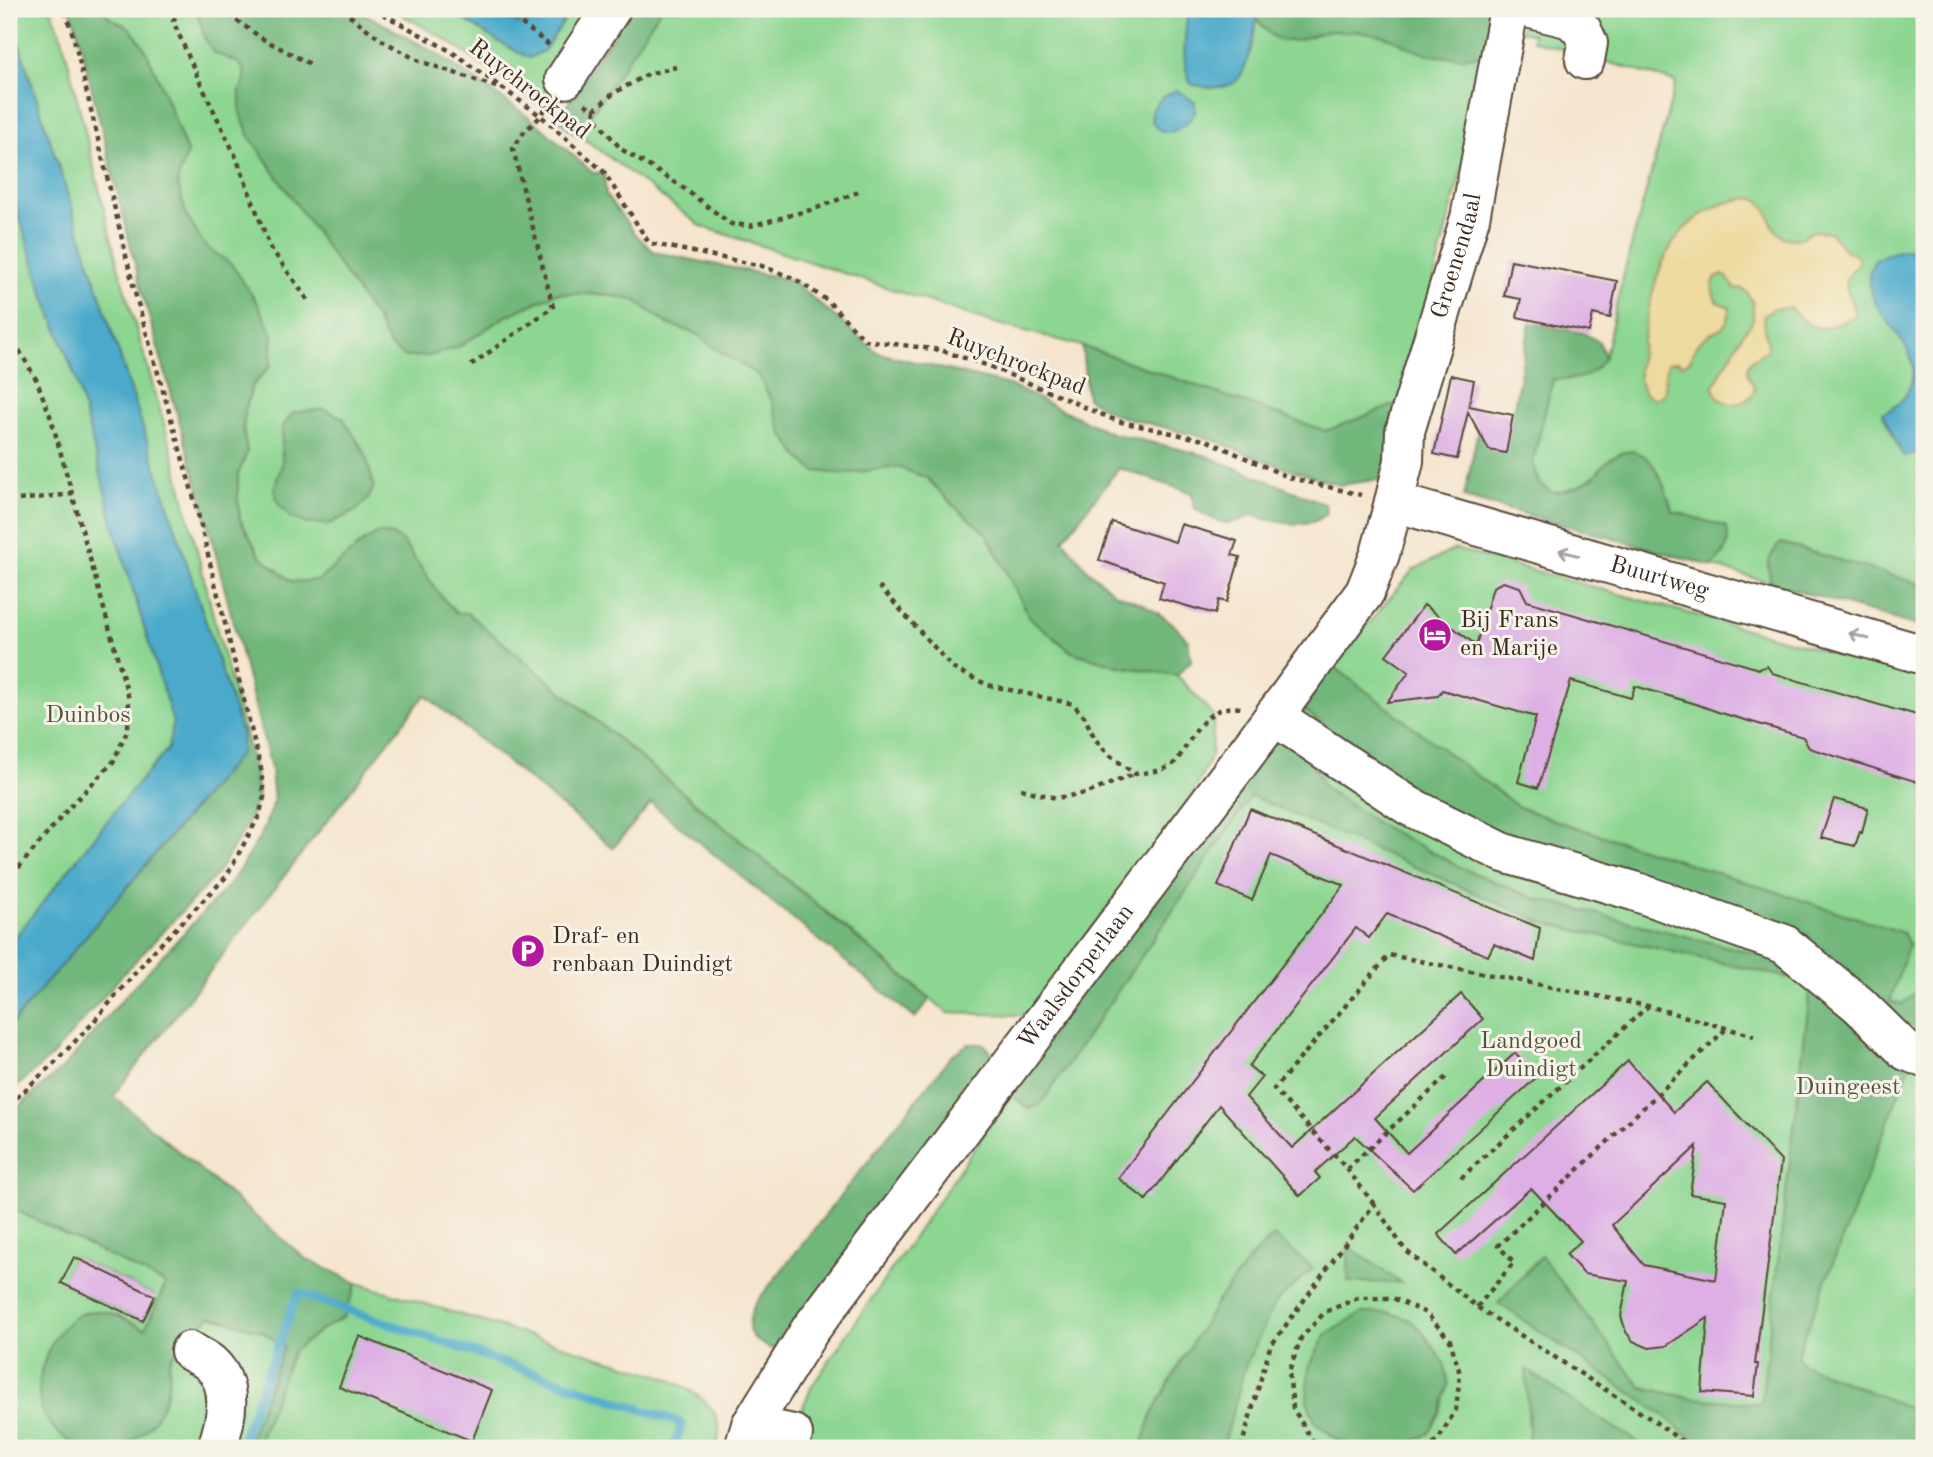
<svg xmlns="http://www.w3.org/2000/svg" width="1933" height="1457" viewBox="0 0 1933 1457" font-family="'Old Standard TT',serif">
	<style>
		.green { fill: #8cd691; stroke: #648058; stroke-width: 2; fill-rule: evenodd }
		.forest { fill: #71b77b; stroke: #56704c; stroke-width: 2 }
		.sand { fill: #eeda9e; stroke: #94825e; stroke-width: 2 }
		.water { fill: #4caacb; stroke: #446a74; stroke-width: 2 }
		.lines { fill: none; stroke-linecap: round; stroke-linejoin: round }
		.stream { stroke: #4caacb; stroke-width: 9 }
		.building { fill: #ddafe4; fill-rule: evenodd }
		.minor-casing { stroke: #574638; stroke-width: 42 }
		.path { stroke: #574638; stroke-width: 4.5; stroke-dasharray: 5 5; stroke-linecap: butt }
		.minor { stroke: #fff; stroke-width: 38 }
		.oneway { stroke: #a79f9a }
		.labels { text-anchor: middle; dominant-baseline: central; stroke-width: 6; stroke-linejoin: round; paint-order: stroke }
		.street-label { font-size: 24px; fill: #3b2a1e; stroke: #f7f3e8 }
		.poi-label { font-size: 24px; fill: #3b2a1e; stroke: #f7f3e8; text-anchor: start }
		.park-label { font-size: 24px; fill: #4f553b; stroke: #f7f3e8 }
	</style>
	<rect width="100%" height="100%" fill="#f7f3e8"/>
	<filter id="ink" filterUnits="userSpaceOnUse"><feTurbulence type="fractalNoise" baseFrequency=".0143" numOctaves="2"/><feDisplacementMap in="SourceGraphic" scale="14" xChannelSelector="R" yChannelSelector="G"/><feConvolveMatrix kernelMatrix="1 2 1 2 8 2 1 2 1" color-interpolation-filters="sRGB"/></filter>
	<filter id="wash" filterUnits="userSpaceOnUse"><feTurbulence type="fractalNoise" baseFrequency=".00686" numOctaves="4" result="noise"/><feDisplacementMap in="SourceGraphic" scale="28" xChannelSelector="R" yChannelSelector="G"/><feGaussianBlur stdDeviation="1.57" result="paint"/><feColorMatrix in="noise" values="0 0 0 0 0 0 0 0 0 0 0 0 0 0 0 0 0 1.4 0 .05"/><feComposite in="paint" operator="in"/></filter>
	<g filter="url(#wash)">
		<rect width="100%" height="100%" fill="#f5e5ce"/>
		<g class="green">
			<polygon points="12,9 51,9 63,41 118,266 174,458 218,635 244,730 241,731 17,38"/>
			<polygon points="101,9 196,9 206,41 215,53 239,63 244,70 245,77 240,92 240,112 250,137 376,319 390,346 460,346 506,316 557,293 608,295 634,300 668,324 699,335 714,348 758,375 772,402 842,474 898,467 927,478 953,505 987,534 1030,618 1072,652 1119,666 1177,675 1214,716 1211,756 1193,794 1030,1011 1021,1015 948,1013 467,613 456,613 440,595 403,542 392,535 379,533 363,542 319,580 292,582 260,556 240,519 238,500 238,475 247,452 243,429 245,411 252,386 271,365 232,265 205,246 187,217 177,182 187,152 160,82 144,47 130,28 110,18"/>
			<polygon points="392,9 448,9 497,41 544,51 572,9 600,9 537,103 445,39"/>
			<polygon points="633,9 1450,9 1491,55 1402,402 1326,431 1082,346 991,322 701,226 558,119"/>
			<polygon points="1525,9 1924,9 1924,601 1768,566 1771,583 1712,566 1725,552 1574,487 1559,492 1552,492 1546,490 1540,484 1533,469 1533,461 1553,378 1570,380 1605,357 1622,280 1676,82 1532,40 1533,34 1521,31"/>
			<polygon points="9,183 42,289 76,379 118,541 173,722 168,749 132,790 9,945"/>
			<polygon points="1455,549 1924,678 1924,1448 785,1448 812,1386 1020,1081 1353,642 1413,570"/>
			<path d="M12,1208L166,1283L145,1329L118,1316L58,1334L41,1370L78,1446L86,1448H9V1215ZM74,1257L154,1295L143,1321L62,1283Z"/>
			<path d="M357,1283L668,1378C696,1393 730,1410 716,1448H256L293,1351L321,1330L344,1317Z"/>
			<path d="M210,1316L263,1331L284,1347L246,1448H118C143,1436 162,1417 168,1388C170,1379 168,1369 170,1361C172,1353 202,1324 210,1316Z"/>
		</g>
		<g class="forest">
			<path d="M70,9H101L110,18L130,28L144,47L160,82L187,153L177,182L187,217L205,246L232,265L256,301L273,335L271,365L252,386L245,411L243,429L247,452L238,475V500L240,519L260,556L292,582L319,580L363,542L379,533L392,535L403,542L440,595L456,613H467L930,999L915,1018L651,803L613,848L425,695L113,1096L306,1259L357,1283L344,1317L321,1330L293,1351L256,1448H246L284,1347L262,1331L210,1316C203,1323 173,1353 170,1359C168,1364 170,1374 169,1380C166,1403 155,1425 136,1438C123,1448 112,1448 96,1448C66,1448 38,1421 39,1390C39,1361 61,1311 95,1311C112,1311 130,1322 145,1329L166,1284L12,1208L9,1215V1115L64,1067L134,986L231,883L262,833L274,801L271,768L201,497L142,292L77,29Z"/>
			<path d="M196,9H356L436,53L500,97L533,120L593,173L604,172L606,195L636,235L654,252L791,280L878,353L1009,385L1111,433L1204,455L1325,504L1326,514C1308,532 1274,521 1252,515C1228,529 1217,523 1195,509L1192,493L1119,468L1063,540L1088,570L1114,593L1145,605L1171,622L1188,640L1191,661L1177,675L1119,666L1072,652L1030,618L987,534L953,505L927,478L898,467L842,474L814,471L798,456L782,433L772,402L758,375L714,348L699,335L668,324L634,300L608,295L557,293L506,316L460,346L430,356L406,357L390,346L376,319L250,137L240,112V92L245,77L244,70L239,63L215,53L206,41Z"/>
			<polygon points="504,9 542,9 533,22 516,24 500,15"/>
			<polygon points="629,9 661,9 577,136 558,119"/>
			<path d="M1258,9H1501L1491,55C1470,57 1448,59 1426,54C1416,52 1407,45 1397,41C1377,32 1355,31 1333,31C1315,31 1299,45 1280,40C1270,37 1263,27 1257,19Z"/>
			<path d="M1530,323L1583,333L1599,342L1605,357C1591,379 1578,380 1553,379L1533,461L1536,477L1540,484L1552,492C1567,492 1585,485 1596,474C1600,470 1603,465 1607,462C1646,428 1664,482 1672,511L1727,527C1730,548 1726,551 1712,566L1464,497L1480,421L1510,428Z"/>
			<polygon points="1082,346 1326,431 1402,402 1381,479 1340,485 1271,463 1210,439 1116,415 1087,398"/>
			<polygon points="324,409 343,418 365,453 374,486 369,498 356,511 329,524 307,524 291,518 278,503 274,489 282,464 282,427 293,413"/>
			<path d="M1781,543L1924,585V628L1771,583C1767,564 1766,558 1781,543Z"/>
			<polygon points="1324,659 1517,806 1554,820 1904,933 1909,944 1890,1001 1902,1004 1924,985 1924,1047 1835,970 1485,829 1421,794 1356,751 1306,711 1298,697"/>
			<polygon points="244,730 255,771 258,798 247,825 218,873 122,975 53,1055 9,1093 9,1027 241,753 241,731"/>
			<polygon points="1283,733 1299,740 1325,788 1378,824 1464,869 1534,898 1780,960 1818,982 1863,1030 1909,1068 1797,1355 1802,1364 1924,1414 1924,1448 1704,1448 1663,1415 1498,1303 1541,1256 1641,1387 1690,1398 1761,1404 1811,983 1544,923 1251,796 1040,1105 1029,1109 1008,1092 1268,738"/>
			<path d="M968,1044H984L994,1056L785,1342L772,1349C747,1338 744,1329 755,1304L952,1055Z"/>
			<polygon points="1274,1236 1313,1268 1275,1303 1245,1367 1223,1448 1149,1448 1142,1446 1152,1414 1182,1359 1218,1300 1253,1255"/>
			<polygon points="1348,1246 1401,1283 1348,1282"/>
			<polygon points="1362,1313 1390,1313 1410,1320 1421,1330 1444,1363 1449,1384 1440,1413 1429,1433 1403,1448 1361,1448 1339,1441 1315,1422 1307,1400 1309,1367 1326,1334"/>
			<polygon points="1526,1369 1587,1411 1648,1448 1527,1448 1529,1431"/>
		</g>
		<path class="sand" d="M1752,198L1760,201L1768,212L1773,227L1783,237L1792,239L1801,238L1813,231L1830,232L1846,251L1855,254L1860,262C1856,267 1851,271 1848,276C1841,290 1857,302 1855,316C1844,322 1824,332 1812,326C1804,323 1797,314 1790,308H1774L1764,315C1761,329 1770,338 1767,350C1756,358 1741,363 1750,379C1752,382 1754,386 1755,390C1746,410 1716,408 1714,385L1742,335L1751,324L1753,318V303L1747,292L1740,288L1735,289L1727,277L1722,275L1716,277C1711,286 1712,292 1717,302L1730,307C1728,334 1715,327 1700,341C1694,346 1693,355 1689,362L1682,365L1678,362L1668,363C1664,373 1666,385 1664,395L1654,399L1645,394C1643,389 1640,383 1639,378C1637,368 1641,356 1642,346C1649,304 1657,250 1692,222C1708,208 1730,200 1752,198Z"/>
		<g class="water">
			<polygon points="9,9 12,9 17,38 241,731 241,752 9,1027 9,945 132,790 168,749 173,722 118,541 76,379 42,289 9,183"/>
			<polygon points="448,9 491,9 516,24 533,22 542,9 572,9 544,51 529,58 497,41"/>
			<path d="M1187,9H1258C1256,26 1249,72 1235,82C1223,91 1203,87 1191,84C1179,58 1187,36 1187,9Z"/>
			<path d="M1177,90L1195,102V113C1164,158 1125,110 1177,90Z"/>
			<path d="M1908,249L1924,250V453L1903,456L1882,413C1893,409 1901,403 1907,393C1933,344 1866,321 1869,275C1869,270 1873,264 1875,260L1887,254Z"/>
		</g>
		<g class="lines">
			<polyline class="stream" points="239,1448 298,1293 682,1423 674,1448"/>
		</g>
		<g id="blocks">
			<g class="building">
				<polygon points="1511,260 1617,281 1610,318 1593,314 1589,332 1517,317 1521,299 1504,296"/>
				<polygon points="1451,375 1474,380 1469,406 1513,415 1506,453 1489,450 1468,412 1457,459 1434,454"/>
				<polygon points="1112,522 1175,542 1181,524 1237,541 1232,555 1240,557 1227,602 1219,600 1215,614 1159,598 1164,582 1099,560"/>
				<polygon points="1503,582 1520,587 1527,601 1759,669 1767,666 1772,673 1903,712 1903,711 1924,717 1924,784 1809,748 1803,737 1718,712 1696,704 1635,686 1631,698 1571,681 1538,788 1518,782 1536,717 1442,690 1438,696 1387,702 1409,672 1386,655 1424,605 1476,645 1493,587"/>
				<polygon points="1834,799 1868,808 1862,833 1860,832 1855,846 1821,838"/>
				<polygon points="1250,809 1540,928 1535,961 1494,944 1488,956 1387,914 1369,938 1356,928 1249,1066 1262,1077 1246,1097 1292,1148 1461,994 1483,1019 1375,1118 1407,1153 1515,1053 1537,1077 1413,1190 1355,1136 1315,1172 1320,1178 1300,1196 1219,1105 1146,1200 1118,1178 1344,885 1271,855 1252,900 1218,886"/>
				<path d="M1628,1061L1674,1112L1707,1082L1781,1161L1755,1364H1758L1754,1396L1702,1392L1708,1318L1666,1346L1649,1348L1633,1341L1626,1332L1621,1316L1628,1281L1584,1274L1566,1254L1581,1241L1531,1188L1456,1255L1438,1234ZM1697,1146L1690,1194L1726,1200L1716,1280L1644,1265L1612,1225Z"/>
				<polygon points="74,1257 155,1296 143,1321 61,1283"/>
				<polygon points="359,1336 492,1390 472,1441 339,1387"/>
			</g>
		</g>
	</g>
	<g filter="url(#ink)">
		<use href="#blocks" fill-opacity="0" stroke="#574638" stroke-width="2"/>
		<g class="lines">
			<g class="minor-casing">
				<g id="minor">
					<polyline points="1531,9 1571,19 1582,30 1588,43 1585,60"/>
					<polyline points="565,79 611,9"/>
					<path id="s1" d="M1394,502L1924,655"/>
					<polyline points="1274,716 1409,806 1504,853 1634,891 1784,944 1858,1004 1906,1051 1924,1058"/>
					<path d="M190,1351C196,1355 204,1358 210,1363C235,1385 226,1421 217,1448"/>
					<polyline points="751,1425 793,1434"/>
					<path id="s2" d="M744,1448L751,1425L810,1330L1269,723L1365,592L1380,554L1394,502L1404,461L1405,431L1470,218L1509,9"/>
				</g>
			</g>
			<g class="path">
				<polyline points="181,9 173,21 198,78 236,157 270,247 310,303"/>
				<polyline points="220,9 263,39 310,64"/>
				<polyline points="331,9 344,11 380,39 417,60 499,88"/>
				<polyline points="374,9 452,52 541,116 604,172 649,243 762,266 795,279 828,301 865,340 940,350 989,366 1117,421 1208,441 1288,477 1361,495"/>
				<polyline points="508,9 517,20 549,45"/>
				<polyline points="585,104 594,110 599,123 621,149 678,184 731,224 750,226 814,209 861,191"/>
				<polyline points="594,110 614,93 648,74 676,67"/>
				<polyline points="9,333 36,379 51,418 129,699 128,729 113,762 69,808 9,879"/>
				<polyline points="471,365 553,307 513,149 524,132 541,116 547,106"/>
				<polyline points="9,501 72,494"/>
				<path d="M879,586L954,669L988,685L1073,704L1084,716L1095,739L1108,754L1135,774C1147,772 1163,772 1173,764C1177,762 1180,755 1183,751C1197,729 1210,703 1241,708"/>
				<polyline points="1021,789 1056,798 1088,793 1134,774"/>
				<polyline points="9,1105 55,1062 90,1026 152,953 226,877 259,816 264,797 261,769 195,502 135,293 73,35 64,9"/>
				<polyline points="1347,1169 1448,1075"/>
				<polyline points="1461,1178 1648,1006"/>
				<polyline points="1374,1204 1347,1169 1274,1089 1389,955 1648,1006 1754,1036"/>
				<polyline points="1477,1307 1514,1262 1498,1246 1725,1030"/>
				<polyline points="1241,1448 1270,1347 1374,1204 1405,1250 1477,1307 1654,1421 1691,1448"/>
				<polyline points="1323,1448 1311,1439 1293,1408 1289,1372 1301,1338 1325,1312 1358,1298 1393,1298 1426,1313 1450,1340 1460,1374 1456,1409 1438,1440 1427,1448"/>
			</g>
			<use href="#minor" class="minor"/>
		</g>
		<defs><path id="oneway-shaft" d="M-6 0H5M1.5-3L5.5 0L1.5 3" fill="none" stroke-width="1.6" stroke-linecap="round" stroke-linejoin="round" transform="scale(1.75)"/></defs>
		<g class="oneway">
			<use href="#oneway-shaft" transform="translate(1569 553) rotate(-164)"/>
			<use href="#oneway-shaft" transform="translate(1859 636) rotate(-164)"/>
		</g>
	</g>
	<defs>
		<g id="hotel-disc" transform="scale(1.75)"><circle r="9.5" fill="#b5179e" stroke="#f7f3e8"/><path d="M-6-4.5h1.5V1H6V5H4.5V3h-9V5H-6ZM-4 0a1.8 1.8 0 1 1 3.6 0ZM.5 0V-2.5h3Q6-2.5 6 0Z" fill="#fff"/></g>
		<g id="parking-disc" transform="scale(1.75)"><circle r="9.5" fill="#b5179e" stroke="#f7f3e8"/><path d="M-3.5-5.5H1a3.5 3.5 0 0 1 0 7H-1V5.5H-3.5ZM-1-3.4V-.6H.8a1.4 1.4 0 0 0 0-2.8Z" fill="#fff"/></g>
	</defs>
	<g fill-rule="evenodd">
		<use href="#hotel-disc" x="1435" y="635"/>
		<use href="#parking-disc" x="528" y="951"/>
	</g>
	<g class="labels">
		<g class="street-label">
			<text transform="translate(529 90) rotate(38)">Ruychrockpad</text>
			<text stroke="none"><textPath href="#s2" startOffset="1409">Groenendaal</textPath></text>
			<text transform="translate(1016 363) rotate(21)">Ruychrockpad</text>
			<text stroke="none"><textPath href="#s1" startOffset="276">Buurtweg</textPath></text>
			<text stroke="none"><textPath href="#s2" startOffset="578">Waalsdorperlaan</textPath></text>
		</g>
		<g class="poi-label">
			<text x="1460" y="621">Bij Frans<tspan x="1460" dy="28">en Marije</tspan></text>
			<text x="552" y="937">Draf- en<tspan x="552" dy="28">renbaan Duindigt</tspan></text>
		</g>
		<g class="park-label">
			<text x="88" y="716">Duinbos</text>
			<text x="1531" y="1042">Landgoed<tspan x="1531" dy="28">Duindigt</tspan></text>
			<text x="1848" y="1088">Duingeest</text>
		</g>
	</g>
	<rect width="1933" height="1457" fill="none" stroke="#f7f3e8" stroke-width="35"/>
</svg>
